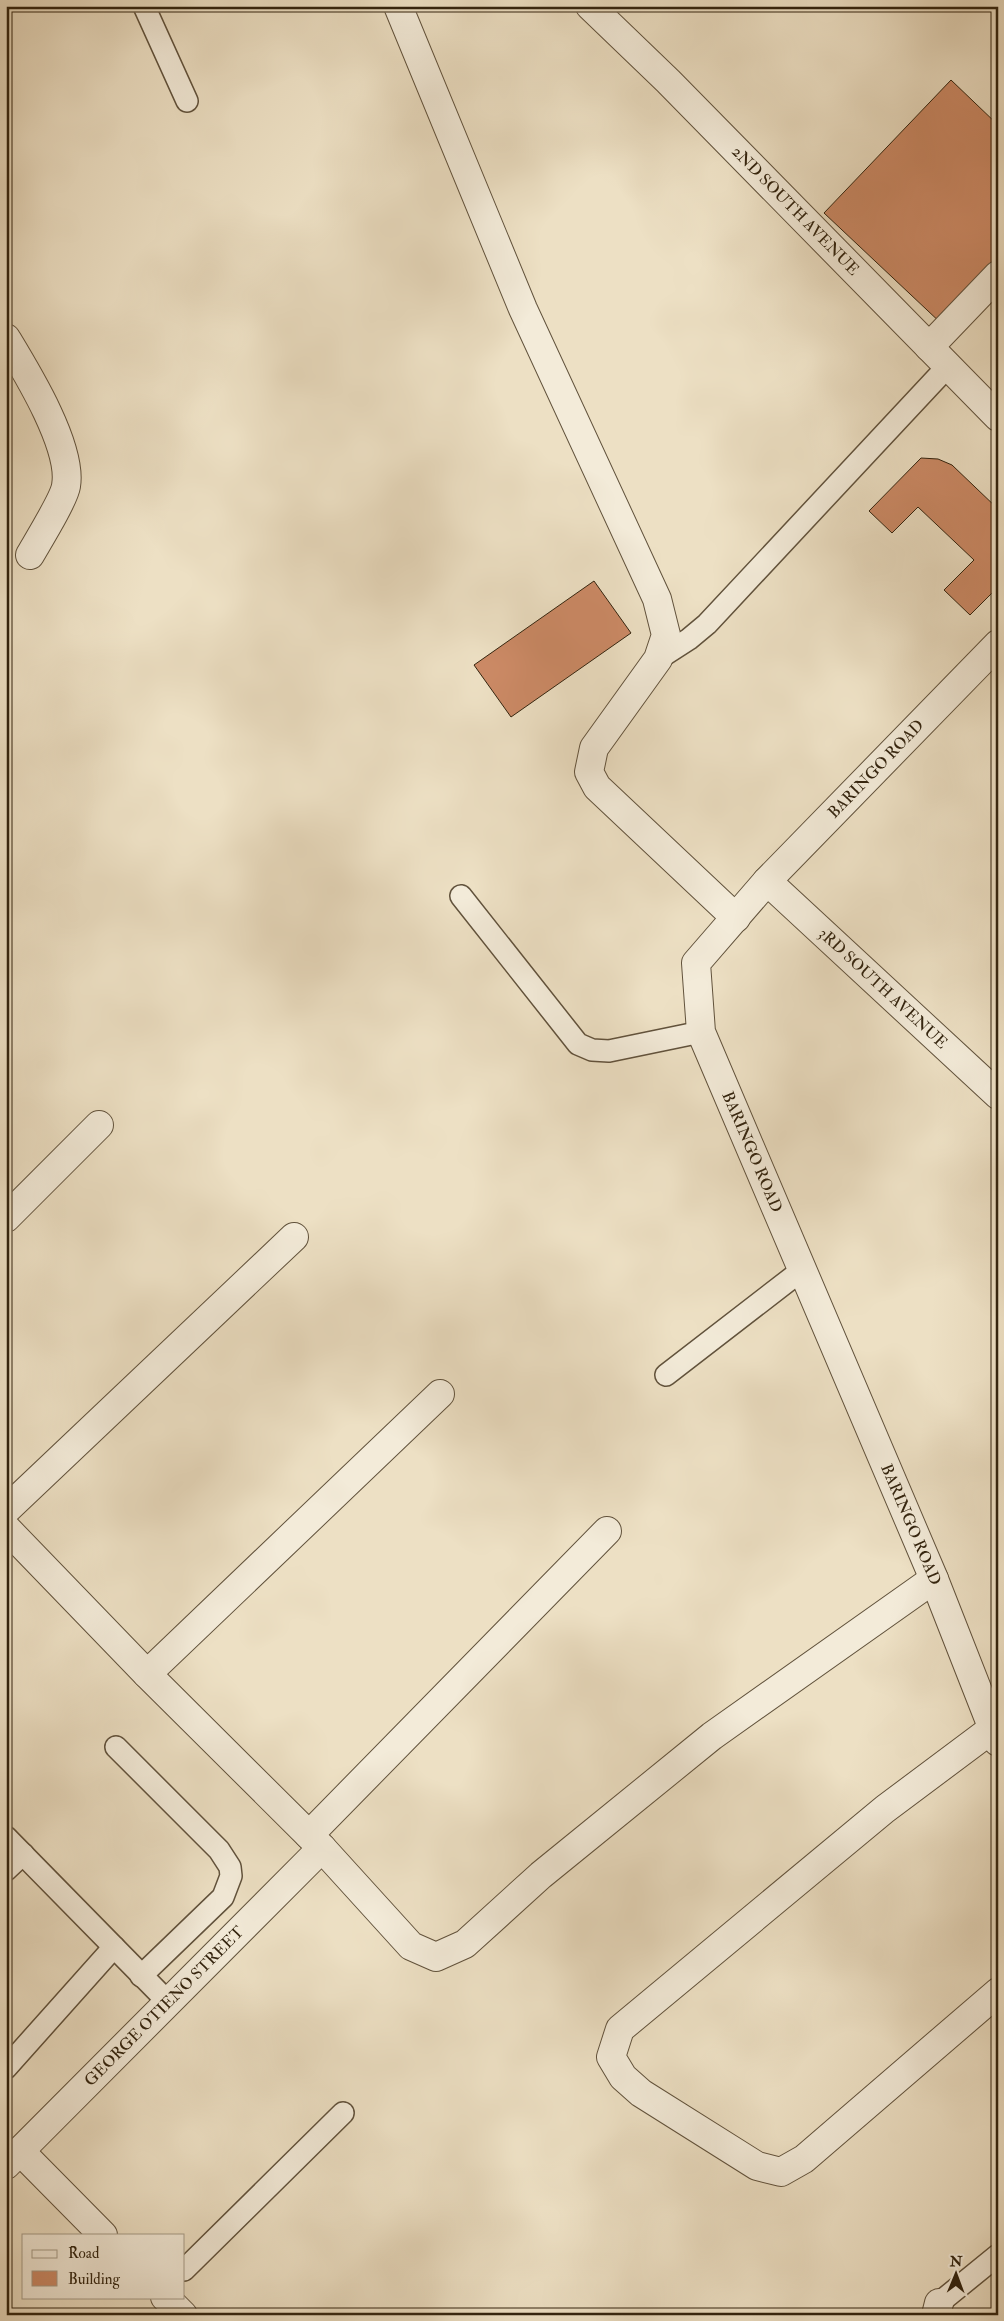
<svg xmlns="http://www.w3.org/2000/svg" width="1004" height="2321" viewBox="0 0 1004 2321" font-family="'IM FELL Double Pica',serif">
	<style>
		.building { fill: #cc8a66; stroke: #32230e }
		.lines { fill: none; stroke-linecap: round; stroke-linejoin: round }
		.service-casing { stroke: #61523c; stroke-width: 24 }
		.minor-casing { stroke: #61523c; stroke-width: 30 }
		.service { stroke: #f3ebd9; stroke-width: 21 }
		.minor { stroke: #f3ebd9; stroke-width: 28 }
		.labels { text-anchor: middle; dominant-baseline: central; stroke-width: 5; stroke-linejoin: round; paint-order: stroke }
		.street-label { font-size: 16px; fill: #32230e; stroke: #f3ebd9 }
	</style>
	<rect width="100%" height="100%" fill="#ede0c4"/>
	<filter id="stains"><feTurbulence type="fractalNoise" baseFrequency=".004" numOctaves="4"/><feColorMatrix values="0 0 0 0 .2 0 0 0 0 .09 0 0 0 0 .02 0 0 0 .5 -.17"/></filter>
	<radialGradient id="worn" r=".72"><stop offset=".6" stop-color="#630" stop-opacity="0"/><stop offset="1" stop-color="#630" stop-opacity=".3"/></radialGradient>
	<g class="building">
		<polygon points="951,80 998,125 998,270 944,326 824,213"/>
		<polygon points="921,458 938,459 952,465 998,509 998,587 970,615 944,590 974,560 918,507 892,533 869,511"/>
		<polygon points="594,581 631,633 511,717 474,665"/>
	</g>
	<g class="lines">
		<g class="service-casing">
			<g id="service">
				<polyline points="144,6 187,101"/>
				<polyline points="658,659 689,639 707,624 948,366"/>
				<polyline points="461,896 578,1044 592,1050 609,1051 701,1032"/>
				<polyline points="666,1375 802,1270"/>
				<polyline points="116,1747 219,1850 230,1867 231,1876 223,1897 141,1976"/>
				<polyline points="6,1837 168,2002"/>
				<polyline points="6,1870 23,1854"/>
				<polyline points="6,2068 114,1947"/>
				<polyline points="184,2270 343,2113"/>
				<polyline points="939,2303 998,2255"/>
			</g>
		</g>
		<g class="minor-casing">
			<g id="minor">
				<polyline points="398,6 523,309 657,599 666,635 658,659 594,748 589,772 597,787 736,918"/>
				<path id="s1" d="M590,6L668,81L998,417"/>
				<path d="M6,338C26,371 73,447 66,486C64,499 38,541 30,555"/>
				<polyline points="929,347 998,275"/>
				<path id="s2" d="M998,644L767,881L696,963L701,1032L934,1579L998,1742"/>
				<path id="s3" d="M767,881L998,1095"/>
				<polyline points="6,1218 99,1125"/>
				<polyline points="6,1510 294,1237"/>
				<polyline points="6,1528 147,1674 322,1848 411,1946 436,1957 465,1944 541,1875 712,1736 934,1579"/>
				<polyline points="147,1674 440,1394"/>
				<polyline points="992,1729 885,1809 620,2029 611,2057 623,2077 641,2093 757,2166 781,2172 804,2159 998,1992"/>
				<polyline points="309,1835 607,1531"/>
				<polyline points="20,2151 103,2235"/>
				<path id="s4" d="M6,2165L322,1848"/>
				<polyline points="165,2297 183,2315"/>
				<polyline points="936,2315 939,2303"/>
			</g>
		</g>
		<use href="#service" class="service"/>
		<use href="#minor" class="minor"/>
	</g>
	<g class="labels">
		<g class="street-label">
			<text stroke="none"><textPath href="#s1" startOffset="290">2ND SOUTH AVENUE</textPath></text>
			<text transform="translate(876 769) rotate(-46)">BARINGO ROAD</text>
			<text stroke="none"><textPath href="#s3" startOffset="158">3RD SOUTH AVENUE</textPath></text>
			<text stroke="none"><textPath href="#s2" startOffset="639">BARINGO ROAD</textPath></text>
			<text stroke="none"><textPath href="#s2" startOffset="1044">BARINGO ROAD</textPath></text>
			<text stroke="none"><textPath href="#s4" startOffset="224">GEORGE OTIENO STREET</textPath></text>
		</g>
	</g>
	<rect width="1004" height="2321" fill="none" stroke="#ede0c4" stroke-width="25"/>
	<rect x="8" y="8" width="989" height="2306" fill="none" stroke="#32230e" stroke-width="2.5"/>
	<rect x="12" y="12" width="979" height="2296" fill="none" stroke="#32230e"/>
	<rect x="22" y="2234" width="162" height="65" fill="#f3ebd9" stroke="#a69b88"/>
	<rect x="32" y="2250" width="25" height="8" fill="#f3ebd9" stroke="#a69b88"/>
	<text x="68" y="2258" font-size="15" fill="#32230e">Road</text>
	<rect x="32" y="2271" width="25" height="15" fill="#cc8a66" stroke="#a69b88"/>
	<text x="68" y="2284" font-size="15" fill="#32230e">Building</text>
	<g transform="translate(956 2274) rotate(1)" stroke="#f3ebd9" stroke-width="4" paint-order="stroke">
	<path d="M0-4L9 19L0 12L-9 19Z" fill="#32230e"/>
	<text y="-8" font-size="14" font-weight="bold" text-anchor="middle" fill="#32230e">N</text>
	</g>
	<rect width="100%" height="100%" filter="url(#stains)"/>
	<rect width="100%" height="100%" fill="url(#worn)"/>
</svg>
